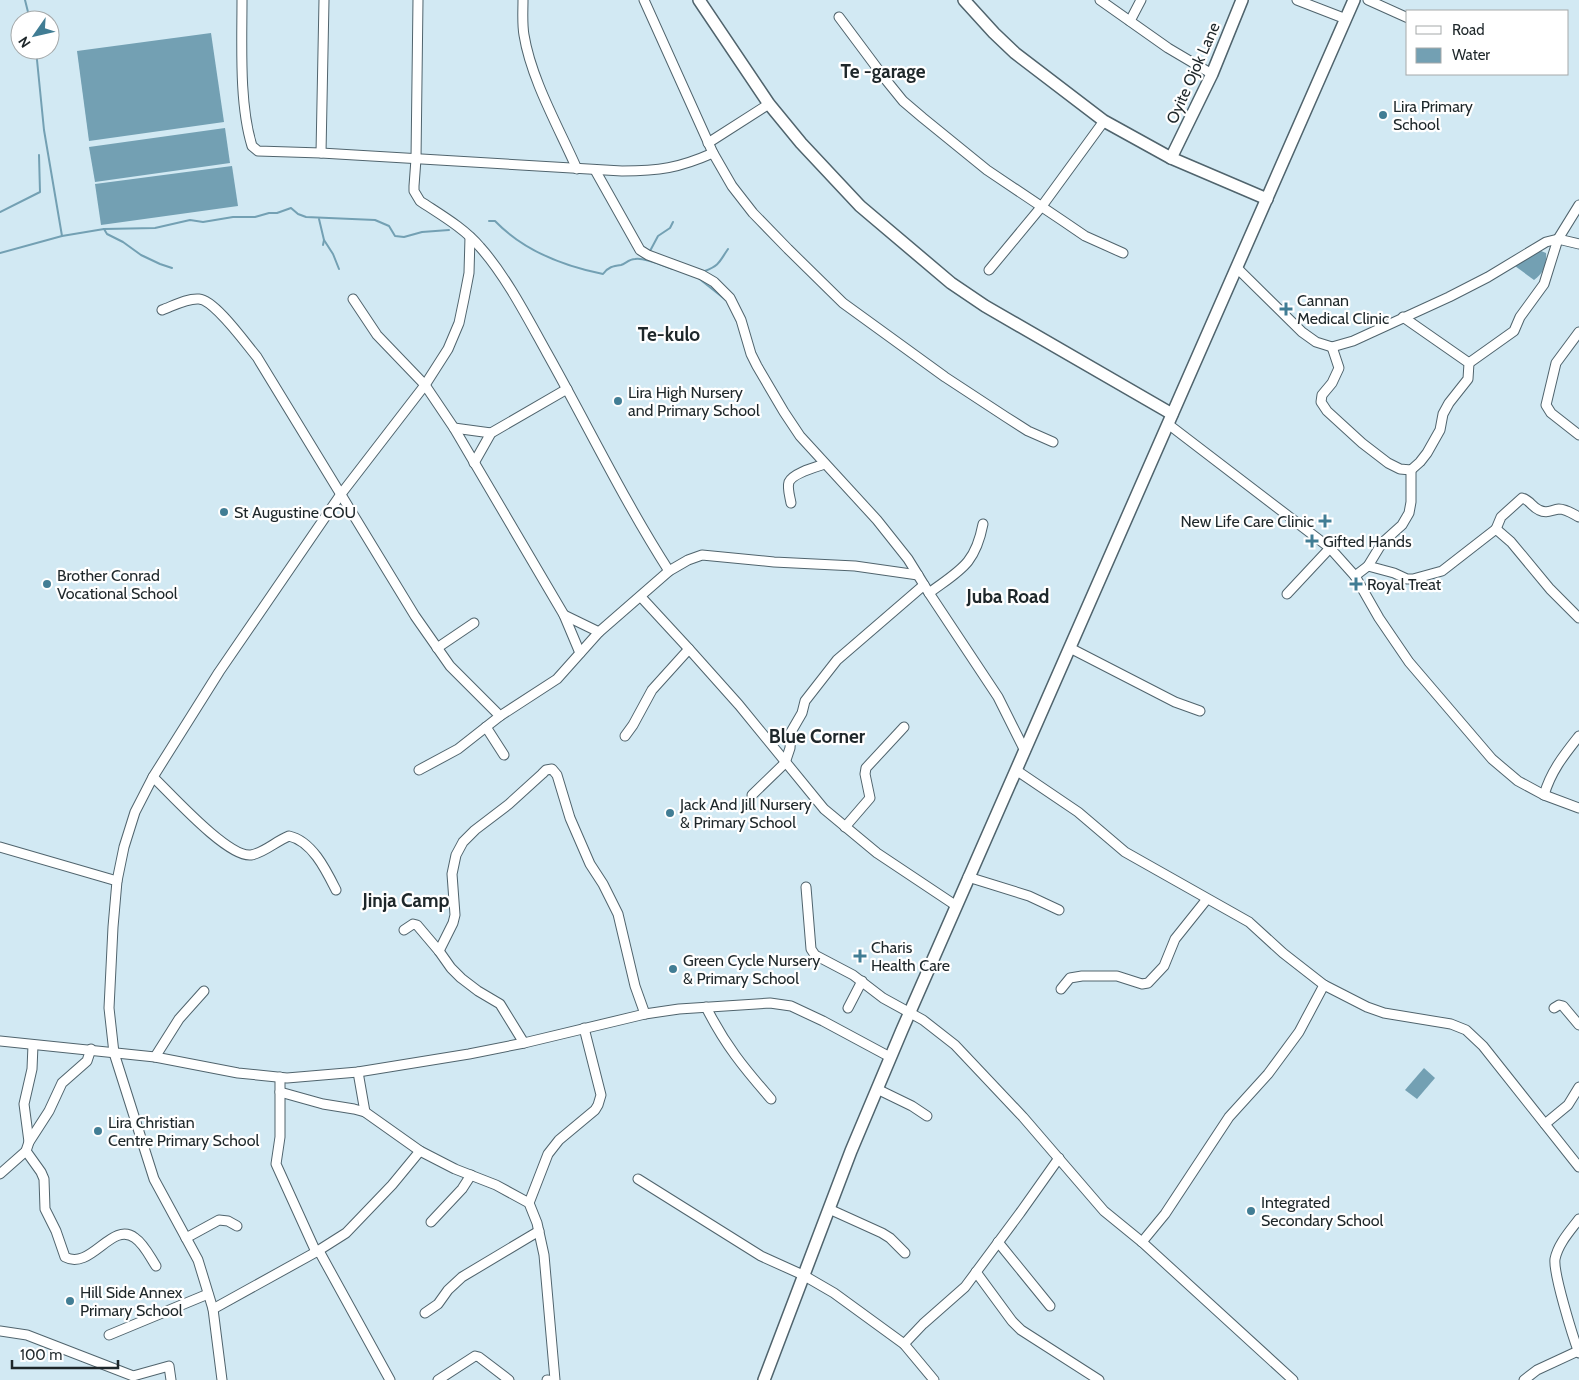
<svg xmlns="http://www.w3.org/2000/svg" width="1579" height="1380" viewBox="0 0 1579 1380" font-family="Cabin,sans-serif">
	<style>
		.water { fill: #73a0b3 }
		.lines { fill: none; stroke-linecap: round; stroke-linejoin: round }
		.stream { stroke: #73a0b3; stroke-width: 2 }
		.minor-casing { stroke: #50646d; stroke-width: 11 }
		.tertiary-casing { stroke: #50646d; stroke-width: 14 }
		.minor { stroke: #fff; stroke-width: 9 }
		.tertiary { stroke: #fff; stroke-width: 11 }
		.poi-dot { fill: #417d94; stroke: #fff; stroke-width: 2 }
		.labels { text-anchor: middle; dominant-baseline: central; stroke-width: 4.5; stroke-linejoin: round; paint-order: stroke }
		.street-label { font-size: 16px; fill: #1e272a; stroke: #fff }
		.poi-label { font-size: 16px; fill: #1e272a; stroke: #fff; text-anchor: start }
		.quarter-label { font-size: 19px; font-weight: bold; fill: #1e272a; stroke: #fff }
	</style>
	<rect width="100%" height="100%" fill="#d2e9f3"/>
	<g class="water">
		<polygon points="211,33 224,122 89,141 77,51"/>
		<polygon points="225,128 230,163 95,182 89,147"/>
		<polygon points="232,166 238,206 101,225 95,184"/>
		<path d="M1541,251L1546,253C1547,264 1543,274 1534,280L1515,266L1530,255Z"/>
		<polygon points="1424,1068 1435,1078 1417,1099 1405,1090"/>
	</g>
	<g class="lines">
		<g class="stream">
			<polyline points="25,0 30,20"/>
			<polyline points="36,50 44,130 62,236"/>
			<polyline points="0,212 40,192 39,155"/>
			<polyline points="319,219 324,240 323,245"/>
			<path d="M489,221H495C524,251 563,266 603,274C608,267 613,266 621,265C625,264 629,259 635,259C645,257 663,266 673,269"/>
			<polyline points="104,229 107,234 123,242 141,255 160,264 172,268"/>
			<polyline points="324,240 333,254 339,269"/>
			<polyline points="650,251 658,236 670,228 673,222"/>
			<polyline points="0,253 62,236 104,229 155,228 190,220 203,222 233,217 255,217 269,213 277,213 291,208 298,214 306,217 375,220 389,226 395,236 404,237 422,232 449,230"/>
			<path d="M705,271C720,265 719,262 728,249"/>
			<polyline points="697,277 726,300"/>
		</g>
		<g class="minor-casing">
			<g id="minor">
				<path d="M242,0C242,44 239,104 252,146L258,151L321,153L622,171C659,171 679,168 713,153"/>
				<path d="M418,0L416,159L414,186V191L420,201C441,215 464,228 480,247C506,276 528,319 547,353C588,426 624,501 669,571"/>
				<path d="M523,0C523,11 522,24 524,35C531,79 559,128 577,169"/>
				<polyline points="644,0 713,153 732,186 753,213 788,249 843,303 945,377 1006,417 1028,431 1053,442"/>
				<polyline points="1100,0 1168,48 1212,74"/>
				<polyline points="1297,0 1346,19"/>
				<polyline points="1368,0 1408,18"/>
				<polyline points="839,17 886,80 903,101 923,118 987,170 1063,221 1085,236 1123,253"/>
				<polyline points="1130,21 1141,0"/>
				<polyline points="708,143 769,104"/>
				<polyline points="321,153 324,0"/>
				<polyline points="595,170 640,250 648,255 702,275 714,282 730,298 741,320 751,354 757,366 784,412 800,436 877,520 908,559 929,593 998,697 1025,751"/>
				<polyline points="1237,268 1302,332 1316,342 1332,347 1353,341 1449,297 1488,277 1546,242 1558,239 1579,244"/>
				<polyline points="989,270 1042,206 1104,121"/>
				<polyline points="353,299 377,335 425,385 454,428 564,615 580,653"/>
				<path d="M162,310C173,306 187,298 199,299C215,300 246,344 257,357L415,616L450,666L500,716L557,679L599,632L669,571L688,560L702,555L774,562L855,566L918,575"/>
				<polyline points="1579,332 1556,363 1546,405 1551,413 1579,435"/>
				<polyline points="1332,347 1339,368 1332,383 1322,395 1321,402 1327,411 1362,443 1388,463 1400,469 1411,470 1420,462 1427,453 1440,430 1443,414 1449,403 1468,379 1469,363 1403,317"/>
				<polyline points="1469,363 1514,331 1520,317 1544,284 1558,239 1579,205"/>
				<polyline points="1168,424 1330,548 1355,576 1379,618 1409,662 1492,759 1518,781 1544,795 1579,808"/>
				<polyline points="454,428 491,433"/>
				<polyline points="474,463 491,433 567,389"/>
				<path d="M791,503C790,497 787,488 789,482C793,473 816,467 825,464"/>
				<path d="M1496,529L1501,517L1522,498C1530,500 1532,507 1539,510C1547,514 1551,510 1559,509C1566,509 1573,514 1579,517"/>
				<polyline points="1368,566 1394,573 1407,579 1413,579 1442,571 1496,529 1511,542 1550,589 1579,618"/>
				<polyline points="1355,576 1368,566 1382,543 1402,525 1409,513 1411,502 1411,470"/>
				<path d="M929,593C960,570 975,565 983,524"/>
				<polyline points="1287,594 1330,548"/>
				<polyline points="641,597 689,649 739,705 824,809 877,853 955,905"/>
				<polyline points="564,615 599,632"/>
				<polyline points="437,648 474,623"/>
				<polyline points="1070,648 1175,702 1200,711"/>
				<polyline points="486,727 504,755"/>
				<polyline points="625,736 633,725 652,690 689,649"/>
				<polyline points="419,770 458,749 500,716"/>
				<polyline points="1016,770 1078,812 1125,852 1249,922 1283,953 1324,985 1367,1007 1384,1013 1451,1024 1466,1030 1483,1046 1579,1167"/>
				<path d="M153,777C171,794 228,858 251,855C264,853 276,841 289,836C312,841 326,870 336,890"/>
				<polyline points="752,795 785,763 790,748 791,732 802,713 805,701 837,660 924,585"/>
				<path d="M1544,795C1551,771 1564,755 1579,736"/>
				<polyline points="845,827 870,798 865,774 866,768 904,727"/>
				<polyline points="0,847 117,881"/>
				<polyline points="968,877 1029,896 1059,910"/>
				<polyline points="806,887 811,949 815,955 853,975 883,998 923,1020 955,1045 1023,1117 1104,1211 1142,1242 1293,1380"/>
				<polyline points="404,930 413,924 417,925 439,951 451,968 461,978 478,991 500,1004 524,1043"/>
				<polyline points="439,951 453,923 455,915 452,874 456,855 463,842 475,830 509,804 542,774 546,770 552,769 557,775 570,818 590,864 603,884 618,914 635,986 645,1014"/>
				<polyline points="1061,989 1070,978 1082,976 1117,976 1142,984 1148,983 1164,966 1175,939 1207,899"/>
				<path d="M706,1007C725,1045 744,1068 771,1099"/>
				<polyline points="848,1008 862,981"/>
				<polyline points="1554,1008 1559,1005 1563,1006 1579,1025"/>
				<polyline points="0,1041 155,1057 238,1073 287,1078 358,1072 469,1054 524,1043 645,1014 679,1009 770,1003 791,1006 823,1021 890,1057"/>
				<polyline points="155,1057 179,1019 204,991"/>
				<polyline points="358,1072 365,1112"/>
				<polyline points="280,1077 280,1137 276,1164 316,1252"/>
				<polyline points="877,1089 912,1106 927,1116"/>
				<polyline points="280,1092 323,1104 354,1109 365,1112 420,1151 455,1169 496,1185 529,1203 537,1223 544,1255 555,1380"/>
				<polyline points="1545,1124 1568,1105 1579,1087"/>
				<polyline points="29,1142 24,1104 32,1069 33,1045"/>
				<path d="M26,1151L41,1172L44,1179L45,1209L56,1231L65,1257C91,1271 112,1220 135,1238C144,1244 150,1257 156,1266"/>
				<polyline points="0,1174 26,1151 29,1142 49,1111 62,1083 87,1061 91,1049"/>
				<polyline points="638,1179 761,1256 803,1275 834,1293 904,1344 934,1380"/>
				<polyline points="529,1203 548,1154 559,1140 595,1110 598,1105 601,1095 584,1028"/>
				<polyline points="829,1209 882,1233 890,1238 905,1253"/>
				<path d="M1579,1219C1570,1231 1558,1244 1555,1259C1553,1273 1573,1337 1579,1353"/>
				<polyline points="431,1222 462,1189 471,1175"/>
				<polyline points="186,1238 219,1220 228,1221 237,1226"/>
				<polyline points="998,1242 1050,1306"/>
				<polyline points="1142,1242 1165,1214 1229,1117 1268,1074 1299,1032 1324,985"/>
				<polyline points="319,1251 390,1380"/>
				<polyline points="976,1272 1012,1321 1021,1330 1099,1380"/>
				<polyline points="213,1309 316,1252 346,1233 392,1185 420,1151"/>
				<polyline points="425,1313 438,1304 448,1290 462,1277 539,1231"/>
				<polyline points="0,1331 27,1335 133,1376 169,1366 171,1380"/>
				<polyline points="109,1335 208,1294"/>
				<polyline points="904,1344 923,1324 965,1287 1020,1213 1059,1158"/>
				<polyline points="222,1380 213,1309 198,1260 154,1179 114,1053 109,1008 113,927 117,881 124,847 135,812 153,777 219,672 341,494 425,385 448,349 459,323 464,299 469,273 470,237"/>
				<polyline points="438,1380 475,1356 479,1357 509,1380"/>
				<polyline points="547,1380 548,1380"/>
				<polyline points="1524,1380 1537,1370 1578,1351"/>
			</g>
		</g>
		<g class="tertiary-casing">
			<g id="tertiary">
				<polyline points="699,0 769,104 801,143 860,206 951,283 985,306 1172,414"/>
				<polyline points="964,0 994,33 1015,53 1104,121 1171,158 1267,199"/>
				<polyline points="1171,158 1212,74 1242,0"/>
				<polyline points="764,1380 851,1151 902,1030 1354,0"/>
			</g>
		</g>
		<use href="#minor" class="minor"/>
		<use href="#tertiary" class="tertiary"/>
	</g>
	<g class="poi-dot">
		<circle cx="1383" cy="115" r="5"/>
		<path d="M1283.5 301.5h5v5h5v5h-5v5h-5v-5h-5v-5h5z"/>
		<circle cx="618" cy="401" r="5"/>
		<circle cx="224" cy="512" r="5"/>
		<path d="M1322.5 513.5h5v5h5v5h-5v5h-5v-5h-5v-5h5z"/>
		<path d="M1309.5 533.5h5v5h5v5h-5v5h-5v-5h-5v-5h5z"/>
		<circle cx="47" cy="584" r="5"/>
		<path d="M1353.5 576.5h5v5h5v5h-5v5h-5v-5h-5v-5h5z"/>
		<circle cx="670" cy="813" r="5"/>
		<path d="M857.5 948.5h5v5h5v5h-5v5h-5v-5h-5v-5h5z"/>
		<circle cx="673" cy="969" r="5"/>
		<circle cx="98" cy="1131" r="5"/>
		<circle cx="1251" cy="1211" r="5"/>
		<circle cx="70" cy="1301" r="5"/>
	</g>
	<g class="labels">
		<g class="street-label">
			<text transform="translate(1193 73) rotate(-66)">Oyite Ojok Lane</text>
		</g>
		<g class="poi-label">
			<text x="1393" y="106">Lira Primary<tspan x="1393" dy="18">School</tspan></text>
			<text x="1297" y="300">Cannan<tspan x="1297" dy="18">Medical Clinic</tspan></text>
			<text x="628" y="392">Lira High Nursery<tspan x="628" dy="18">and Primary School</tspan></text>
			<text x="234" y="512">St Augustine COU</text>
			<text x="1314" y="521" text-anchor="end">New Life Care Clinic</text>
			<text x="1323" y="541">Gifted Hands</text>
			<text x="57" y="575">Brother Conrad<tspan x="57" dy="18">Vocational School</tspan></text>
			<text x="1367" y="584">Royal Treat</text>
			<text x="680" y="804">Jack And Jill Nursery<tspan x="680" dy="18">&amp; Primary School</tspan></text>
			<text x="871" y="947">Charis<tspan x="871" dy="18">Health Care</tspan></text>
			<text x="683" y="960">Green Cycle Nursery<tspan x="683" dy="18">&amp; Primary School</tspan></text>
			<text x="108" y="1122">Lira Christian<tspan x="108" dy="18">Centre Primary School</tspan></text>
			<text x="1261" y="1202">Integrated<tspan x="1261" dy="18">Secondary School</tspan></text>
			<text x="80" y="1292">Hill Side Annex<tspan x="80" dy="18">Primary School</tspan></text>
		</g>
		<g class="quarter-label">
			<text x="883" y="71">Te -garage</text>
			<text x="669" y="334">Te-kulo</text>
			<text x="1008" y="596">Juba Road</text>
			<text x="817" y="736">Blue Corner</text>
			<text x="406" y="900">Jinja Camp</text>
		</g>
	</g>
	<rect x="1406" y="10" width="162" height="65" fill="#ffffff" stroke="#a5a9aa"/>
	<rect x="1416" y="26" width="25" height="8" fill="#ffffff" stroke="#a5a9aa"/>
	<text x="1452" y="35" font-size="15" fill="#1e272a">Road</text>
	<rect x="1416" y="48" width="25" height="15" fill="#73a0b3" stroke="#a5a9aa"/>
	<text x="1452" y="60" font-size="15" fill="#1e272a">Water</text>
	<g transform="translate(35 35) rotate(236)"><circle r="24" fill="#ffffff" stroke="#a5a9aa"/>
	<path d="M0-4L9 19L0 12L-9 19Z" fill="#417d94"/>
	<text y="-8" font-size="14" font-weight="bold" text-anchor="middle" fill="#1e272a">N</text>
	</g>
	<path d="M12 1360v8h106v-8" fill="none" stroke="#1e272a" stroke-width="2.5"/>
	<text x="20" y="1360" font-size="15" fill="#1e272a" stroke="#ffffff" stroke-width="4" paint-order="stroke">100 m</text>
</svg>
